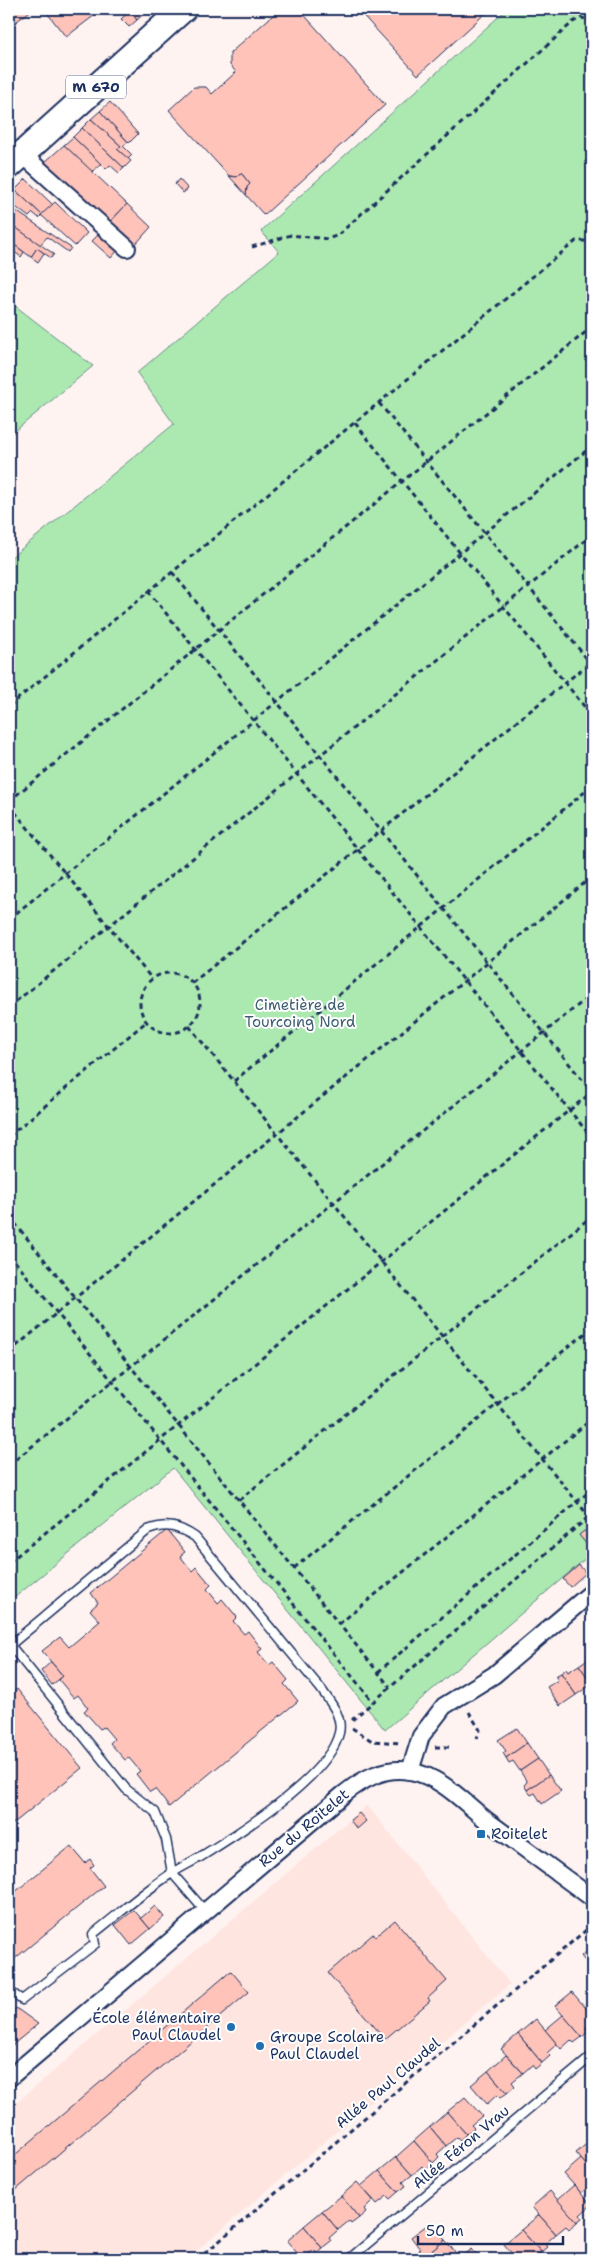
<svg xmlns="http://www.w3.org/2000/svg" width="601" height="2268" viewBox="0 0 601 2268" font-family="'Shantell Sans',sans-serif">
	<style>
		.built { fill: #ffe5e0 }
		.green { fill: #ace9b0; stroke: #648c87 }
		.building { fill: #ffc3ba; stroke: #1b2f5e }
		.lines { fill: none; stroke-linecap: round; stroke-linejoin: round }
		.lane-casing { stroke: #1b2f5e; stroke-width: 11 }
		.street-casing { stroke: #1b2f5e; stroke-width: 20 }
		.primary-casing { stroke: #1b2f5e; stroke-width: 29 }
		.path { stroke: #1b2f5e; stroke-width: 3; stroke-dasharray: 5 4; stroke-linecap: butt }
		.lane { stroke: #fff; stroke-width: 8 }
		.street { stroke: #fff; stroke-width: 16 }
		.primary { stroke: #fff; stroke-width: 25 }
		.poi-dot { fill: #1f6fb2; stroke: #fff; stroke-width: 2 }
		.labels { text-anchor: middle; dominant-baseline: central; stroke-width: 4; stroke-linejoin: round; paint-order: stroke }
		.shield { fill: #fff; stroke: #5f6d8e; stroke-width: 1 }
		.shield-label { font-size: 14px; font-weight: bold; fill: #1b2f5e }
		.park-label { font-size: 15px; fill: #3f5e72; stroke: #fff }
		.street-label { font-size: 15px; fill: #1b2f5e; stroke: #fff }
		.poi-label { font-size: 15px; fill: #1b2f5e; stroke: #fff; text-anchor: start }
	</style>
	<rect width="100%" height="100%" fill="#fff3f1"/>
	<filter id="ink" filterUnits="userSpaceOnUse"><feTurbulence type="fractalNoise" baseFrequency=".02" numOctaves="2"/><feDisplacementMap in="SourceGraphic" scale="10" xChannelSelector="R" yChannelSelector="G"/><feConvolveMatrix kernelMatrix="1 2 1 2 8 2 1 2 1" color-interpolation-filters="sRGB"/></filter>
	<g filter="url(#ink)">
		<polygon class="built" points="367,1805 510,1984 187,2259 9,2259 9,2109"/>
		<g class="green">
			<polygon points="507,9 592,9 592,1553 385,1730 173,1468 9,1602 9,559 174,424 137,373 279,252 261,231"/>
			<polygon points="9,301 93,366 9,436"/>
		</g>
		<g class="building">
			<polygon points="9,9 33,9 9,27"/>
			<polygon points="44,9 90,9 95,15 66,37"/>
			<polygon points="129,9 149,9 137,20"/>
			<polygon points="280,9 299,9 385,105 264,215 246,195 247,187 250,184 241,173 237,177 229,176 169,110 194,87 206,87 212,94 236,72 230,65 230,53"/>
			<polygon points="357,9 490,9 418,75"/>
			<polygon points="130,11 137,20 129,27 121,19"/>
			<polygon points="110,102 138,134 129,143 100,111"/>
			<polygon points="100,111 128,142 123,146 132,155 128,159 117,149 121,146 91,119"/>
			<polygon points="91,119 121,146 117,149 131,161 124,168 82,128"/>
			<polygon points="82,128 124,168 119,173 110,165 106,169 73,137"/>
			<polygon points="73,137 101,164 92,172 64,145"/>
			<polygon points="64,145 127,204 109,223 44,163"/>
			<polygon points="241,173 250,184 247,187 246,195 229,176 237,177"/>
			<polygon points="26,179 53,205 42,215 15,190"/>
			<polygon points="179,179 188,189 183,193 175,184"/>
			<polygon points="15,190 42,215 39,218 33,213 29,217 9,202 9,196"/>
			<polygon points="55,202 87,233 75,246 41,215"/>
			<polygon points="127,204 151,227 134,246 109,223"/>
			<polygon points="16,211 71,248 68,252 47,237 40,245 9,223"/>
			<polygon points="9,223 54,254 51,258 37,248 31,257 9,241"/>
			<polygon points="102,231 120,248 111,258 92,241"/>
			<polygon points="9,241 24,252 21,257 12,250 9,254"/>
			<polygon points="37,248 44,253 38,262 31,257"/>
			<polygon points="167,1530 185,1552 180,1556 192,1571 196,1567 211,1585 207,1589 218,1603 222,1599 237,1617 233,1621 244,1634 248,1631 262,1649 258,1652 269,1665 273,1662 288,1680 284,1684 298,1701 169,1807 155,1789 150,1792 136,1774 140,1771 129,1758 125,1760 110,1743 114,1739 104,1727 100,1729 84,1711 88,1708 78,1695 74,1698 59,1680 63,1676 42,1651 60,1637 69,1647 100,1621 90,1610 98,1603 91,1593"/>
			<polygon points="584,1531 592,1533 592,1551 579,1535"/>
			<polygon points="579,1565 586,1573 570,1587 563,1579"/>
			<polygon points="592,1651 592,1684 579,1665 589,1658 587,1655"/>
			<polygon points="51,1662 63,1676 52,1685 41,1671"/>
			<polygon points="579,1665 592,1684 576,1695 561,1673 566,1669 568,1672"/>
			<polygon points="561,1673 576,1695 560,1706 547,1687 558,1680 555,1676"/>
			<polygon points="17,1689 82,1768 9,1827 9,1696"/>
			<polygon points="517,1728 527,1743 506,1758 503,1753 506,1751 498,1740"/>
			<polygon points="527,1743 538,1759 520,1771 513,1761 509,1763 506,1758"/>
			<polygon points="538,1759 549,1775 527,1790 524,1785 527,1782 520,1771"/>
			<polygon points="549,1775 561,1791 542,1804 535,1793 531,1795 527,1790"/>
			<polygon points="359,1813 366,1821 357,1829 350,1820"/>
			<polygon points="71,1846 85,1863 90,1859 94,1865 90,1868 104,1886 13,1960 9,1954 9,1897"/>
			<polygon points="155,1906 164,1917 150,1929 141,1918"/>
			<polygon points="134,1910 150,1929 131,1945 115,1925"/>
			<polygon points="395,1920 447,1981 428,1998 430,2001 385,2039 328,1973 373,1934 376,1936"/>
			<polygon points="592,1947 592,1970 581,1956"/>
			<polygon points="231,1971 249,1992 9,2196 9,2160"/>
			<polygon points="572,1992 592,2015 592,2022 586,2028 588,2032 582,2037 555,2006"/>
			<polygon points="16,2008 38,2024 10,2047 9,2015"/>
			<polygon points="563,2015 582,2037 574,2043 571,2040 561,2049 545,2030"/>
			<polygon points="536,2019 557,2044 547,2053 550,2056 542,2063 518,2034"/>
			<polygon points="518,2034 542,2063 535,2069 532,2065 523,2073 501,2049"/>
			<polygon points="506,2055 523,2073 512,2082 515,2086 507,2093 488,2071"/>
			<polygon points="488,2071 507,2093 500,2098 497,2095 487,2104 471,2085"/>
			<polygon points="465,2097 482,2116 471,2125 474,2128 466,2134 447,2112"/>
			<polygon points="447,2112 466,2134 460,2140 457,2137 446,2146 430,2127"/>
			<polygon points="430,2127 446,2146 437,2154 439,2157 433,2163 414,2141"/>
			<polygon points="592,2139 592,2172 576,2153"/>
			<polygon points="414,2141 433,2163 425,2170 422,2166 412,2175 396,2157"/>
			<polygon points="396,2157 412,2175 403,2182 406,2186 398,2192 379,2171"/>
			<polygon points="581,2159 592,2172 592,2186 591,2185 581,2193 564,2174"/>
			<polygon points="379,2171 398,2192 390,2199 387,2196 377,2204 361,2186"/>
			<polygon points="357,2182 373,2200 364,2209 366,2212 359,2218 341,2196"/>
			<polygon points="574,2185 591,2205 580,2215 582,2218 577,2222 557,2200"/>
			<polygon points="550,2191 577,2222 569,2229 566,2226 556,2234 532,2207"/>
			<polygon points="341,2196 359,2218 351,2224 349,2221 338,2230 322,2211"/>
			<polygon points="322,2211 338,2230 329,2238 331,2241 322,2248 304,2226"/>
			<polygon points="539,2215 556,2234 545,2244 547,2247 541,2252 521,2230"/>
			<polygon points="431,2222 445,2240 423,2258 418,2251 420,2249 411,2237"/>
			<polygon points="304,2226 322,2248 316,2253 314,2250 302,2259 287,2241"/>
			<polygon points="521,2230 541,2252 533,2259 530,2256 526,2259 516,2259 504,2244"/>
			<polygon points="445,2240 460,2258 424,2259 423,2258"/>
			<polygon points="472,2249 481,2259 459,2259 460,2258"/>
		</g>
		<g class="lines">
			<g class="lane-casing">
				<g id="lane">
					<polyline points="10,1645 126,1789 155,1812 166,1839 172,1873 205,1911"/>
					<path d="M9,1646L148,1530C167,1523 178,1526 195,1537L321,1689C330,1702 343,1716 339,1733C329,1776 242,1831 205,1854C194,1861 183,1866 172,1873C144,1891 119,1914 93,1934L95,1944L22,2000L9,1991"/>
					<polyline points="349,2259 592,2056"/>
				</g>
			</g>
			<g class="street-casing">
				<g id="street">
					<polyline points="22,154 127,248"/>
					<polyline points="410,1771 421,1736 444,1706 494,1675 592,1592"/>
					<path d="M9,2078L344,1794C363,1779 385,1766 410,1771C443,1777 465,1804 490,1823C524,1848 558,1873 592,1898"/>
				</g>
			</g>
			<g class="primary-casing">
				<polyline id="primary" points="9,166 183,9"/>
			</g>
			<g class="path">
				<polyline points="252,247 291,235 328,239 338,235 573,22 581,18 592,20"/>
				<polyline points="379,403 592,665"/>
				<polyline points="355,423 592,716"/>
				<polyline points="172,572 592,1092"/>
				<polyline points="148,591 592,1138"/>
				<polyline points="9,706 576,241 592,241"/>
				<polyline points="9,801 592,327"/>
				<polyline points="9,805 152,979"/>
				<polyline points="9,919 592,446"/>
				<circle cx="170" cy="1003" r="30"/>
				<polyline points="192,983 592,661"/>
				<polyline points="9,1007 592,535"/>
				<polyline points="189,1026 592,1520"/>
				<polyline points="234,1081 592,786"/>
				<polyline points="9,1136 146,1022"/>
				<polyline points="9,1216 390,1687"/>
				<polyline points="9,1254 373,1702"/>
				<polyline points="9,1352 592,877"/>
				<polyline points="9,1465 592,994"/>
				<polyline points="239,1500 592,1216"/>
				<polyline points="9,1562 592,1092"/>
				<polyline points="294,1568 592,1328"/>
				<polyline points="339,1624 592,1419"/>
				<polyline points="378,1672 592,1489"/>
				<polyline points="469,1712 480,1730 477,1738"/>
				<polyline points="352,1720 592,1514"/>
				<polyline points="352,1728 372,1741 402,1743"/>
				<polyline points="435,1747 452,1747"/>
				<polyline points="198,2259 592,1925"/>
			</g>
			<use href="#lane" class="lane"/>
			<use href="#street" class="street"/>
			<use href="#primary" class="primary"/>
		</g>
	</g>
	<g class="poi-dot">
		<rect x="476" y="1829" width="10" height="10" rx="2.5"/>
		<circle cx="231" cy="2027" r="5"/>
		<circle cx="260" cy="2046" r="5"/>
	</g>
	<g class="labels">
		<rect class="shield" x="66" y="75.5" width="60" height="23" rx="4"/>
		<g class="shield-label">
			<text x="96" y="87">M 670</text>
		</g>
		<g class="park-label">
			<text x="300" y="1005">Cimetière de<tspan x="300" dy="17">Tourcoing Nord</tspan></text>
		</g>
		<g class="street-label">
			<text transform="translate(304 1828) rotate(-40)">Rue du Roitelet</text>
			<text transform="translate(388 2083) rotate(-40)">Allée Paul Claudel</text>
			<text transform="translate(461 2147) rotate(-40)">Allée Féron Vrau</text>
		</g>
		<g class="poi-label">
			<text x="491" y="1834">Roitelet</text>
			<text x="221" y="2018" text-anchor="end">École élémentaire<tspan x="221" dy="17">Paul Claudel</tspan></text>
			<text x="270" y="2037">Groupe Scolaire<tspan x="270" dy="17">Paul Claudel</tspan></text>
		</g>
	</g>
	<rect width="601" height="2268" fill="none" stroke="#fff" stroke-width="30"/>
	<rect x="15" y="15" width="571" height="2238" fill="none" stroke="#1b2f5e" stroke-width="2" filter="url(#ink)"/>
	<path d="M418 2236v8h145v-8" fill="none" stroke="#1b2f5e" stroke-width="2.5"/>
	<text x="426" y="2236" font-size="15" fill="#1b2f5e" stroke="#ffffff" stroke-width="4" paint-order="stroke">50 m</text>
</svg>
